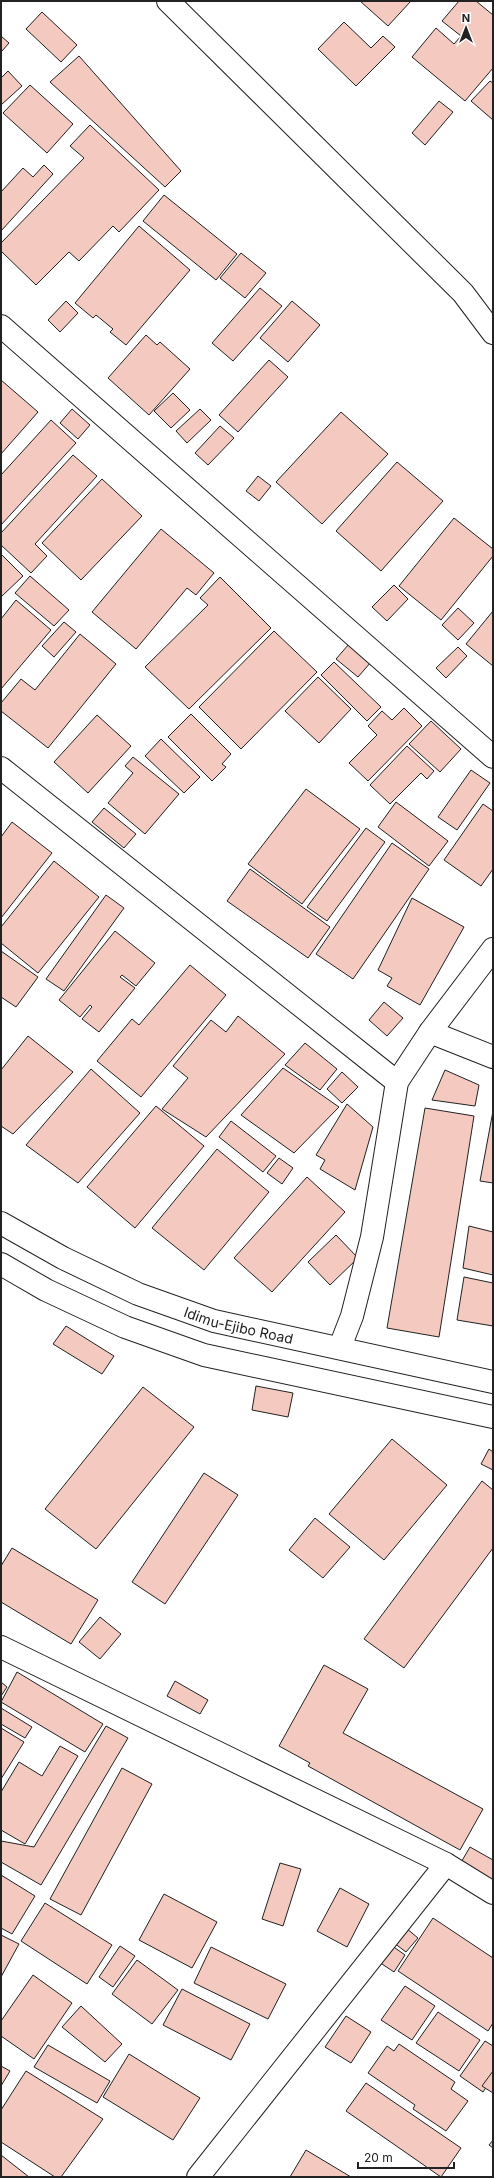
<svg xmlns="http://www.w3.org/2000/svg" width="494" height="2178" viewBox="0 0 494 2178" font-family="Inter,sans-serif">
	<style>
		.building { fill: #f3c9c0; stroke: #222 }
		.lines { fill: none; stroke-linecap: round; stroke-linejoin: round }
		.street-casing { stroke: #222; stroke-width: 24 }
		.secondary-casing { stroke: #222; stroke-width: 24 }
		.street { stroke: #fff; stroke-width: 22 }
		.secondary { stroke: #fff; stroke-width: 22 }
		.labels { text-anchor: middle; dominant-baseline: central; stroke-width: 3; stroke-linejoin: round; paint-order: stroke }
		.street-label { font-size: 14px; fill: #222; stroke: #fff }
	</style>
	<rect width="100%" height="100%" fill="#fff"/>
	<g class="building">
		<polygon points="360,1 411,1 388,26"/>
		<polygon points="459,1 476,1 493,15 493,68 465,101 412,57 436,28 454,44 461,36 442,21"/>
		<polygon points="42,12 77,45 61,62 26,29"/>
		<polygon points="344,22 371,48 383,36 395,47 356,86 318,49"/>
		<polygon points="1,36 9,43 2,51 1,50"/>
		<polygon points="79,56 181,171 165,187 50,82"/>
		<polygon points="8,71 22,86 1,105 1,78"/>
		<polygon points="490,81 493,83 493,120 471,101"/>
		<polygon points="30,85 73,124 47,153 3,113"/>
		<polygon points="439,101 453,112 425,145 412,133"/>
		<polygon points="90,125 159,190 119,232 113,226 79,261 69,252 36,285 1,251 1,243 84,158 70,146"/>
		<polygon points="44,165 53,174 1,231 1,192 23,168 33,177"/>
		<polygon points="164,195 237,254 216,280 143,221"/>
		<polygon points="139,226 190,270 126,345 110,332 113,329 96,315 93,318 75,303"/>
		<polygon points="241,253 266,273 245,298 220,278"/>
		<polygon points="260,288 282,306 233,361 212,343"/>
		<polygon points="66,301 78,313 60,332 48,320"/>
		<polygon points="292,301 320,325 288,362 260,338"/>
		<polygon points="146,335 157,345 160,342 190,369 149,415 108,378"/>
		<polygon points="269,360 288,377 238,432 219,415"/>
		<polygon points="1,380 38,412 1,454"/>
		<polygon points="173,393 190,410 171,428 154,411"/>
		<polygon points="72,409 90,425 78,439 60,423"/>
		<polygon points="200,409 211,420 187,443 176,431"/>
		<polygon points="341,412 388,454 322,524 276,482"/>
		<polygon points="51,420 76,443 1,525 1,475"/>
		<polygon points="220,426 234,438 208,465 195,453"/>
		<polygon points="73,455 97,476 35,544 47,556 31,573 1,545 1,533"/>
		<polygon points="397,462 443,501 381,571 336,531"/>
		<polygon points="258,476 271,486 259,501 246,491"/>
		<polygon points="102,479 142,516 81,580 42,543"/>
		<polygon points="454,518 493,549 493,556 441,620 399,586"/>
		<polygon points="161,529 214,573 196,595 187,588 136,649 92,612"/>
		<polygon points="1,554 23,576 1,597"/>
		<polygon points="30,576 69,610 54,626 15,593"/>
		<polygon points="220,577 271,628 189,709 145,667 208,605 200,598"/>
		<polygon points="394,585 408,599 387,621 372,607"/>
		<polygon points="16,600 51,630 1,689 1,619"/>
		<polygon points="458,608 474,623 458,640 442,625"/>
		<polygon points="493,611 493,666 466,644"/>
		<polygon points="64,622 76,632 54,657 42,646"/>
		<polygon points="274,631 317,672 241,749 199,707"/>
		<polygon points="80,634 116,664 48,748 1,711 1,703 21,679 35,690"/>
		<polygon points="349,644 371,662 358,677 336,659"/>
		<polygon points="458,647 467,656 446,678 436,668"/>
		<polygon points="334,662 381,707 367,721 321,675"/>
		<polygon points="318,677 351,709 319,743 285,711"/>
		<polygon points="404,708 422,726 368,781 349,763 377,735 368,726 382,711 392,720"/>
		<polygon points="191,714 231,754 222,764 226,767 212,781 168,737"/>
		<polygon points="97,715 131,746 88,793 54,762"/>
		<polygon points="431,721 461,749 440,772 409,744"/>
		<polygon points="161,739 200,777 184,793 145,756"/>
		<polygon points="407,746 434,771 427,779 421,773 390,804 370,785"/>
		<polygon points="133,757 179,794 145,834 108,803 133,773 125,766"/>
		<polygon points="471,770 490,783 457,830 438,817"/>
		<polygon points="306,789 360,829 302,904 248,864"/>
		<polygon points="396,802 448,841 429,866 378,827"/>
		<polygon points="483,804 493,811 493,869 481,886 444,860"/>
		<polygon points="104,808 136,834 124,848 92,822"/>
		<polygon points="12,822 52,853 1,918 1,837"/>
		<polygon points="366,828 385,842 327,921 307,907"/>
		<polygon points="392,843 429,869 353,979 316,954"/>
		<polygon points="54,861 99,897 38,973 1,943 1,927"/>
		<polygon points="250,869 330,927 308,958 227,901"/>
		<polygon points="106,895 124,908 64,991 46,979"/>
		<polygon points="412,898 464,927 420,1005 387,986 392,978 378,970"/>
		<polygon points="115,931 155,963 136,986 122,975 120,977 135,988 99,1032 82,1019 92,1007 90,1005 80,1017 59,1000"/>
		<polygon points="1,951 38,977 16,1007 1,997"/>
		<polygon points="190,965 226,995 141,1097 97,1061 132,1019 139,1025"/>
		<polygon points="384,1002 403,1018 387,1036 369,1020"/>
		<polygon points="238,1016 285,1054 206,1137 162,1109 188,1078 173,1066 211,1020 226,1032"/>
		<polygon points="28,1036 73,1072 13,1134 1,1126 1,1070"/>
		<polygon points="305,1043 337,1069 320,1090 285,1065"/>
		<polygon points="283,1068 339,1107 294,1153 241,1115"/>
		<polygon points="91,1069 140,1113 78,1183 26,1145"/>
		<polygon points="445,1070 479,1085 475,1106 432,1100"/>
		<polygon points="342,1072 358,1087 342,1103 327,1089"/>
		<polygon points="347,1104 373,1127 355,1190 320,1169 325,1160 316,1155"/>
		<polygon points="156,1106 204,1146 135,1228 87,1187"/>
		<polygon points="425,1108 474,1116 439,1337 387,1328"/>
		<polygon points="493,1111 493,1183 480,1181"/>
		<polygon points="231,1121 276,1156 263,1172 219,1137"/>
		<polygon points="217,1149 269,1192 204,1270 152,1228"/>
		<polygon points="279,1158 293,1168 282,1184 267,1173"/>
		<polygon points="307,1177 345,1212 272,1292 234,1258"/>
		<polygon points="469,1226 493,1232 493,1275 463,1268"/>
		<polygon points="336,1235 358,1258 330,1285 308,1262"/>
		<polygon points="464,1277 493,1283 493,1326 457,1320"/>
		<polygon points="66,1326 114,1356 102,1374 53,1344"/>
		<polygon points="256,1386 293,1393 288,1417 252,1410"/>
		<polygon points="143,1387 194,1427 96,1549 45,1509"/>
		<polygon points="392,1439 447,1485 384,1560 329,1514"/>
		<polygon points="489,1449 493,1452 493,1470 481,1464"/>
		<polygon points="204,1473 238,1495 165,1604 132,1582"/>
		<polygon points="482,1481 493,1490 493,1548 404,1668 364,1639"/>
		<polygon points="315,1518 350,1547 323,1578 289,1550"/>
		<polygon points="12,1548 98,1600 71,1644 1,1602 1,1566"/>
		<polygon points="100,1617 121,1634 100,1659 79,1642"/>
		<polygon points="324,1665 368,1689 343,1733 483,1809 460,1850 308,1766 310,1763 279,1746"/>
		<polygon points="17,1672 103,1724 85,1752 1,1702"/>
		<polygon points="175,1681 208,1700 200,1714 167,1696"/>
		<polygon points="1,1682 7,1687 1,1696"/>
		<polygon points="1,1708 32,1727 25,1738 1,1724"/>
		<polygon points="106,1726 128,1738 41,1885 1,1862 1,1841 34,1847"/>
		<polygon points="1,1728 24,1742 1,1779"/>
		<polygon points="60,1746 78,1756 25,1844 1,1830 1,1792 19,1762 42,1776"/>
		<polygon points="122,1768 152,1784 81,1915 50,1899"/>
		<polygon points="470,1847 493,1860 493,1884 460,1864"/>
		<polygon points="280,1863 301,1869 283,1926 262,1919"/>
		<polygon points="1,1875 35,1896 12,1934 1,1928"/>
		<polygon points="340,1888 369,1904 347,1947 317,1931"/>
		<polygon points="164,1894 217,1922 192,1968 139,1940"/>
		<polygon points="45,1903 112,1945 87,1984 21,1941"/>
		<polygon points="433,1918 493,1958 493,2023 488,2031 398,1971"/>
		<polygon points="406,1928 418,1938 406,1952 394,1943"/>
		<polygon points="1,1935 19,1944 1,1977"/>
		<polygon points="391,1945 405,1955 394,1972 379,1962"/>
		<polygon points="120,1946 135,1956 113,1987 99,1977"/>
		<polygon points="211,1947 286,1984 268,2019 194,1983"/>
		<polygon points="137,1960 178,1990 152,2024 112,1994"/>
		<polygon points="33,1975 72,2003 34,2059 1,2036 1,2021"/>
		<polygon points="405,1986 435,2006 412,2040 381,2020"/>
		<polygon points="182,1989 250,2024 231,2060 163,2025"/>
		<polygon points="81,2006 122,2044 105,2062 62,2027"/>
		<polygon points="438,2012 480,2040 459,2071 416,2043"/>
		<polygon points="346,2016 371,2032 351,2063 325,2047"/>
		<polygon points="485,2041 493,2046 493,2077 483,2092 460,2076"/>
		<polygon points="399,2044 455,2082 451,2089 468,2101 446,2131 413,2109 415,2105 368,2073 387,2046 394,2051"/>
		<polygon points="48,2045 110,2081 97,2103 34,2067"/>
		<polygon points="129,2054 200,2098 173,2140 103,2097"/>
		<polygon points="1,2066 10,2071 1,2086"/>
		<polygon points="26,2071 103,2119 61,2177 55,2177 1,2142 1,2110"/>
		<polygon points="493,2071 493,2093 482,2086"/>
		<polygon points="366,2083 461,2148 441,2177 346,2111"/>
		<polygon points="493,2140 493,2148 489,2145"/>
		<polygon points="306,2150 351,2177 290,2177"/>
		<polygon points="1,2155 29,2177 1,2177"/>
	</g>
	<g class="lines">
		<g class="street-casing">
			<g id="street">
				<polyline points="168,1 463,293 493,333"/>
				<polyline points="1,326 493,757"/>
				<polyline points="1,768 397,1082"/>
				<polyline points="430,1032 493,1057"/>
				<polyline points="340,1347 352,1316 372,1237 397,1082 430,1032 493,949"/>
				<polyline points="1,1647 446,1864 493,1893"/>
				<polyline points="198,2177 446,1864"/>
			</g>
		</g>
		<g class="secondary-casing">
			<g id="secondary">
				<path id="s1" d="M1,1223L63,1258L138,1294L214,1321L493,1382"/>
				<polyline points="1,1264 46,1290 125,1327 204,1355 493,1417"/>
			</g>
		</g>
		<use href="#street" class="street"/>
		<use href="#secondary" class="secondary"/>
	</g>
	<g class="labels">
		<g class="street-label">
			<text stroke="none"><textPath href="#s1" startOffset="260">Idimu-Ejibo Road</textPath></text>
		</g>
	</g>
	<rect width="494" height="2178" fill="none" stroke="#222222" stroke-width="4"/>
	<g transform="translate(466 28)" stroke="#ffffff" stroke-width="3" paint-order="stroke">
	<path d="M0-3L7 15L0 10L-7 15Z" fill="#222222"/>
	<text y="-6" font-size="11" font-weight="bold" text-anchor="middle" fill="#222222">N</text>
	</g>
	<path d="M358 2162v6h96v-6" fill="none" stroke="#222222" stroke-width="2"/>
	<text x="364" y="2162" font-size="12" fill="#222222" stroke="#ffffff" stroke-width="3" paint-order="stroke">20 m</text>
</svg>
